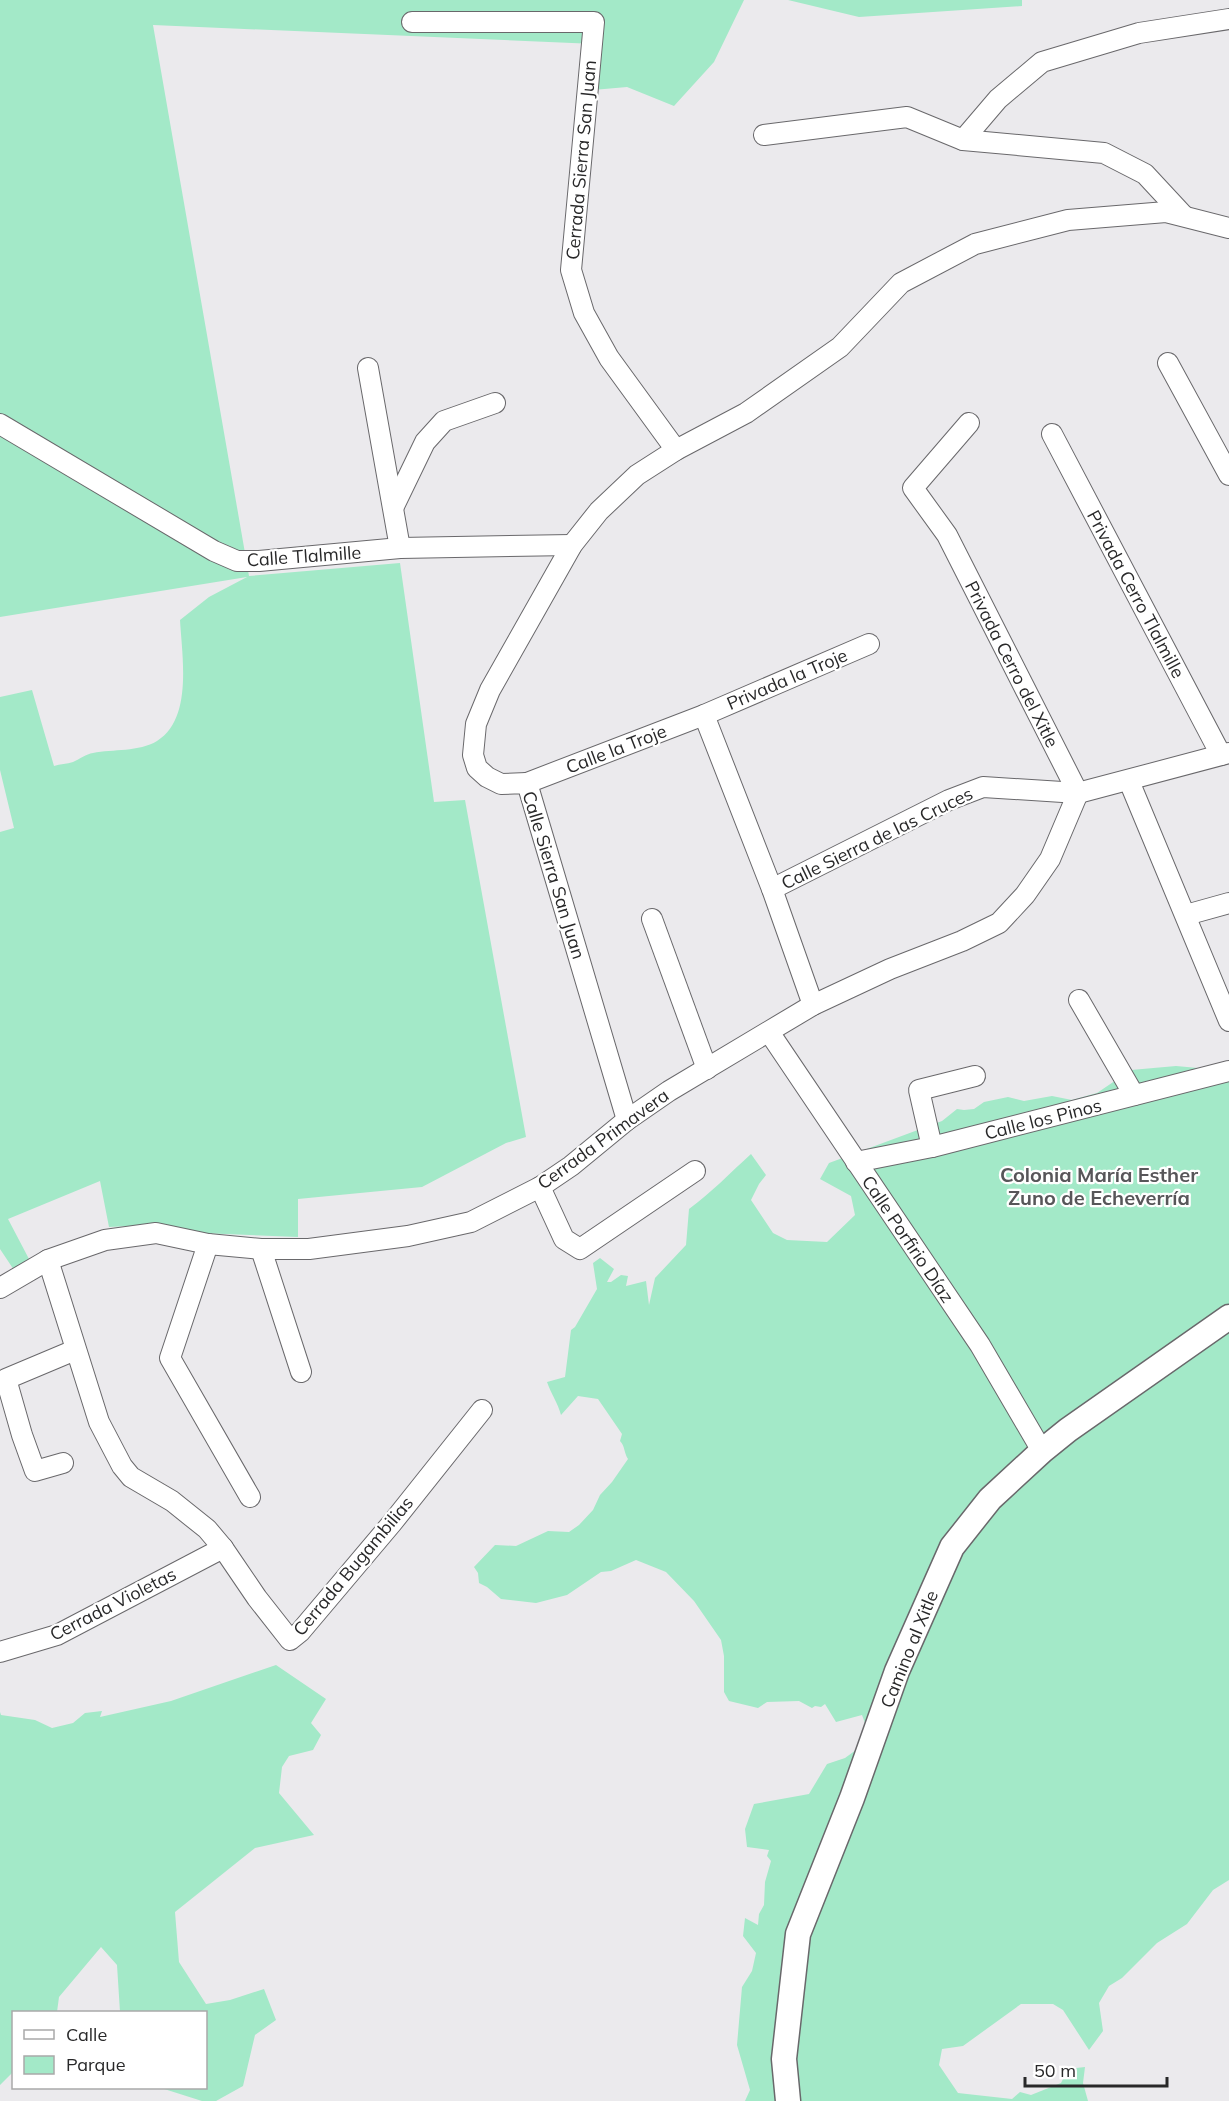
<svg xmlns="http://www.w3.org/2000/svg" width="1229" height="2101" viewBox="0 0 1229 2101" font-family="Mulish,sans-serif">
	<style>
		.green { fill: #a3e9c8 }
		.lines { fill: none; stroke-linecap: round; stroke-linejoin: round }
		.minor-casing { stroke: #69686b; stroke-width: 22 }
		.tertiary-casing { stroke: #69686b; stroke-width: 27 }
		.minor { stroke: #fff; stroke-width: 20 }
		.tertiary { stroke: #fff; stroke-width: 24 }
		.labels { text-anchor: middle; dominant-baseline: central; stroke-width: 4.5; stroke-linejoin: round; paint-order: stroke }
		.street-label { font-size: 18px; fill: #282829; stroke: #fff }
		.neighbourhood-label { font-size: 20px; font-weight: bold; fill: #575659; stroke: #fff }
	</style>
	<rect width="100%" height="100%" fill="#ebeaed"/>
	<g class="green">
		<path d="M0,0H744L714,62L674,106L627,87L593,90L595,44L153,25L249,576L400,563L434,802L465,800L526,1137L506,1143L422,1187L298,1199V1237L200,1233L150,1225L109,1227L100,1181L8,1219L29,1259L14,1270L0,1249V832L14,828L0,770V697L32,690L54,766C60,764 67,764 73,762C80,759 86,754 93,753C113,749 139,752 157,741C193,719 182,656 180,620L209,597L247,577L0,617Z"/>
		<polygon points="788,0 1022,0 1022,6 859,17"/>
		<path d="M1176,1066L1220,1070L1229,1066V1880L1213,1890L1187,1924L1157,1943L1122,1978L1109,1986L1099,2003L1103,2031L1089,2050L1063,2010L1053,2004H1021L963,2046L942,2049L939,2065L958,2093L1012,2099L1020,2092L1031,2095L1061,2083L1068,2069L1085,2067L1083,2083L1088,2101H745L750,2090L737,2045L742,1987L752,1971L756,1953L743,1936L745,1918L758,1925L759,1914L764,1905L765,1882L771,1861L767,1856L769,1850L747,1847L745,1829L754,1804L809,1794L827,1764L845,1758L871,1739L862,1715L836,1722L825,1704L821,1707L815,1706L812,1708L799,1701L767,1702L758,1708L729,1701L724,1692V1656L721,1640L694,1601L666,1572L636,1560L611,1571L601,1572L567,1595L536,1603L501,1599L487,1587L479,1583L478,1573L474,1567L495,1545L516,1546L548,1531L569,1532L579,1525L593,1510L600,1495L612,1482L628,1459C624,1453 625,1446 620,1441L622,1434L598,1399L578,1396L561,1415C558,1403 551,1394 547,1382L565,1377L571,1330L575,1327L597,1289L593,1263L600,1258L614,1269L607,1282H611L621,1275L628,1276L626,1286L646,1281L649,1305L655,1278L686,1245L689,1209C711,1193 730,1173 751,1154L766,1175L759,1184L751,1200L773,1233L787,1240L827,1242L855,1215L851,1196L820,1179L829,1163L942,1121L957,1109L964,1110L974,1109L984,1102L1008,1097L1024,1101L1052,1096L1072,1100L1097,1093L1131,1070Z"/>
		<polygon points="276,1665 326,1699 311,1723 321,1735 313,1750 289,1756 282,1767 279,1793 314,1835 255,1848 175,1912 179,1962 206,2004 230,2000 264,1989 276,2020 255,2035 243,2086 216,2101 202,2101 161,2088 206,2088 206,2012 120,2012 117,1965 101,1947 59,1997 57,2012 14,2012 13,2072 0,2085 0,1712 1,1715 35,1720 52,1728 73,1723 85,1713 102,1711 100,1717 171,1701"/>
	</g>
	<g class="lines">
		<g class="minor-casing">
			<g id="minor">
				<polyline points="412,22 594,22 571,270 584,313 609,358 676,450"/>
				<polyline points="764,135 907,117 963,140 1104,153 1145,174 1184,216"/>
				<polyline points="963,140 998,99 1042,62 1139,33 1229,19"/>
				<polyline points="1168,363 1229,475"/>
				<polyline points="368,368 400,548"/>
				<polyline points="0,424 214,551 237,561 259,561 400,548 572,545"/>
				<polyline points="1052,434 1221,755"/>
				<polyline points="394,506 425,442 444,421 495,403"/>
				<polyline points="704,715 772,889 813,1005"/>
				<polyline points="1129,781 1229,1021"/>
				<polyline points="527,783 704,715 869,644"/>
				<polyline points="772,889 949,800 983,787 1078,793 1229,753"/>
				<polyline points="1186,915 1229,903"/>
				<polyline points="652,919 707,1069"/>
				<polyline points="1079,1000 1134,1095"/>
				<polyline points="769,1032 980,1345 1042,1451"/>
				<polyline points="627,1120 527,783 501,784 487,777 477,768 473,755 476,724 490,690 572,545 599,511 637,475 676,450 746,413 840,347 901,283 975,244 1068,220 1166,212 1229,228"/>
				<polyline points="932,1147 919,1090 975,1076"/>
				<polyline points="856,1162 932,1147 1229,1071"/>
				<polyline points="540,1187 564,1239 580,1249 695,1171"/>
				<polyline points="208,1244 170,1358 250,1497"/>
				<polyline points="261,1249 301,1372"/>
				<polyline points="48,1260 99,1422 122,1466 131,1477 172,1501 207,1529 223,1548 257,1598 290,1640 300,1632 392,1523 482,1410"/>
				<polyline points="0,1288 48,1260 105,1240 156,1233 208,1244 261,1249 309,1249 408,1236 471,1222 540,1187 571,1166 627,1120 669,1091 813,1005 890,969 962,941 999,923 1025,895 1050,859 1078,793 947,535 913,488 969,423"/>
				<polyline points="63,1463 35,1471 22,1435 6,1379 75,1350"/>
				<polyline points="0,1652 57,1635 223,1548"/>
			</g>
		</g>
		<g class="tertiary-casing">
			<polyline id="tertiary" points="788,2101 784,2059 798,1934 852,1798 897,1671 952,1547 990,1499 1042,1451 1068,1430 1229,1317"/>
		</g>
		<use href="#minor" class="minor"/>
		<use href="#tertiary" class="tertiary"/>
	</g>
	<g class="labels">
		<g class="street-label">
			<text transform="translate(581 160) rotate(-85)">Cerrada Sierra San Juan</text>
			<text transform="translate(304 556) rotate(-4)">Calle Tlalmille</text>
			<text transform="translate(1136 594) rotate(62)">Privada Cerro Tlalmille</text>
			<text transform="translate(1012 664) rotate(63)">Privada Cerro del Xitle</text>
			<text transform="translate(787 679) rotate(-23)">Privada la Troje</text>
			<text transform="translate(616 749) rotate(-21)">Calle la Troje</text>
			<text transform="translate(877 838) rotate(-26)">Calle Sierra de las Cruces</text>
			<text transform="translate(554 875) rotate(73)">Calle Sierra San Juan</text>
			<text transform="translate(1043 1119) rotate(-14)">Calle los Pinos</text>
			<text transform="translate(603 1139) rotate(-36)">Cerrada Primavera</text>
			<text transform="translate(908 1239) rotate(56)">Calle Porfirio Díaz</text>
			<text transform="translate(353 1566) rotate(-50)">Cerrada Bugambilias</text>
			<text transform="translate(113 1604) rotate(-27)">Cerrada Violetas</text>
			<text transform="translate(909 1649) rotate(-68)">Camino al Xitle</text>
		</g>
		<g class="neighbourhood-label">
			<text x="1099" y="1174">Colonia María Esther<tspan x="1099" dy="23">Zuno de Echeverría</tspan></text>
		</g>
	</g>
	<rect x="12" y="2011" width="195" height="78" fill="#ffffff" stroke="#a9a9a9" stroke-width="1.5"/>
	<rect x="24" y="2030" width="30" height="9" fill="#ffffff" stroke="#a9a9a9" stroke-width="1.5"/>
	<text x="66" y="2041" font-size="18" fill="#282829">Calle</text>
	<rect x="24" y="2056" width="30" height="18" fill="#a3e9c8" stroke="#a9a9a9" stroke-width="1.5"/>
	<text x="66" y="2071" font-size="18" fill="#282829">Parque</text>
	<path d="M1025 2077v9h142v-9" fill="none" stroke="#282829" stroke-width="3"/>
	<text x="1034" y="2077" font-size="18" fill="#282829" stroke="#ffffff" stroke-width="4.5" paint-order="stroke">50 m</text>
</svg>
